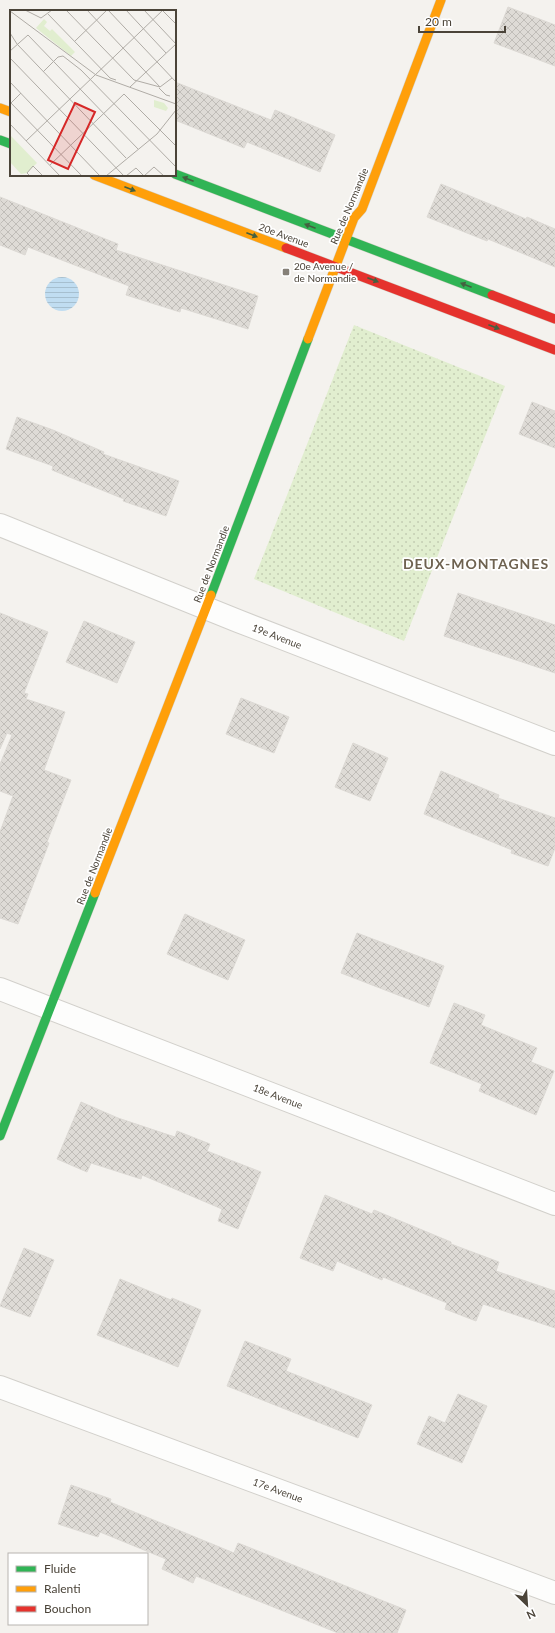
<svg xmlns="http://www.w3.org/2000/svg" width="555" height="1633" viewBox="0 0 555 1633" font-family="Lato,sans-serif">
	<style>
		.grass { fill: url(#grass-dots) }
		.water { fill: url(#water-rules) }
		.building { fill: url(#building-cross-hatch); stroke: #dcd9d4 }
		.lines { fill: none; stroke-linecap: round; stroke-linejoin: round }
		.street-casing { stroke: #d2d0cb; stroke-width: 24 }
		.fast-casing { stroke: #d3cfc5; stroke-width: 10 }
		.slow-casing { stroke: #d3cfc5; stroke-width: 10 }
		.jam-casing { stroke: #d3cfc5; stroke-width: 10 }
		.street { stroke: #fdfdfc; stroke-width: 22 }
		.fast { stroke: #30b455; stroke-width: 9 }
		.slow { stroke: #ff9f0a; stroke-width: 9 }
		.jam { stroke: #e5322d; stroke-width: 9 }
		.oneway { fill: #446040 }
		.poi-dot { fill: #868178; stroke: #fff; stroke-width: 1.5 }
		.labels { text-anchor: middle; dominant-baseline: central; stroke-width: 3.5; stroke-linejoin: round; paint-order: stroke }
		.street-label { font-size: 10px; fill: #4b4439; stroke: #fff }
		.poi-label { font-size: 10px; fill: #4b4439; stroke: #fff; text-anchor: start }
		.district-label { font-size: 14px; font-weight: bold; letter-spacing: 1px; fill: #6e6250; stroke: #fff }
		.inset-road { fill: none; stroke: #b0aca6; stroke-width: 1 }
		.view { fill: #d62828; fill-opacity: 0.15; stroke: #d62828; stroke-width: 2 }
		.inset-edge { fill: none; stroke: #4b4439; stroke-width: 2 }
	</style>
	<defs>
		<pattern id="grass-dots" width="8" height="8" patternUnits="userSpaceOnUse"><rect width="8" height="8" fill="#e1eecf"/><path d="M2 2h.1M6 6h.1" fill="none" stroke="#c3cdb2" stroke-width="1.8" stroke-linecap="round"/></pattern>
		<pattern id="water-rules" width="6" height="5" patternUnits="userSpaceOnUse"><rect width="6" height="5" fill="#c0ddf1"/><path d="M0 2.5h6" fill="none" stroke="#a6bfcf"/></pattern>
		<pattern id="building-cross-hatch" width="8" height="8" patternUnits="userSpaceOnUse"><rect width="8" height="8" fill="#dedbd6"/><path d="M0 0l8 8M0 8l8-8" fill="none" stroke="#c0bdb8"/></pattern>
	</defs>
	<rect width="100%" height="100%" fill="#f4f2ee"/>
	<polygon class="grass" points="354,325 505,386 404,641 254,579"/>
	<circle class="water" cx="62" cy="294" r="17"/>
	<g class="building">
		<polygon points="508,7 555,25 555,66 494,43"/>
		<polygon points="175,82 271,120 275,110 335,135 320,172 247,142 244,148 175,120"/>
		<polygon points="441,184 526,219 527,217 555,229 555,267 488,239 487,241 427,217"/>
		<polygon points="0,197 118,244 116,250 258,296 248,329 181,308 180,312 126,295 129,286 28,247 25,255 0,245"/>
		<polygon points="532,402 555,411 555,448 519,434"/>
		<polygon points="17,417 53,430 104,452 103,454 179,481 166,516 123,501 124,499 52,470 53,466 6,449"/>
		<polygon points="458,593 555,625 555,673 444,636"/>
		<polygon points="0,613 48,632 24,693 28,694 26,699 65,712 44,770 71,780 47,842 49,843 18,924 0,918 0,832 13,796 0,791 0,764 12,735 7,733 0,749"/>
		<polygon points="84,621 135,642 117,683 66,662"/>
		<polygon points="241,698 289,717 274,753 226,734"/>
		<polygon points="353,743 388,758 370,801 335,787"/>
		<polygon points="441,771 499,795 498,798 555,818 555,848 548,866 511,853 512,850 424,814"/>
		<polygon points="185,914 245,940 228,980 167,954"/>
		<polygon points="357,933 444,966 429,1007 341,973"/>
		<polygon points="454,1003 485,1015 481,1025 537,1048 531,1062 554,1071 536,1115 479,1091 482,1084 430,1063"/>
		<polygon points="81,1102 118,1118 175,1137 177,1131 210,1144 207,1151 261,1172 238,1229 218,1221 222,1209 142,1175 141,1179 91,1163 87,1172 57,1159"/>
		<polygon points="325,1195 372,1214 374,1210 451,1242 451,1244 499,1262 496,1271 555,1291 555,1328 483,1304 476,1321 445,1309 447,1303 383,1277 382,1280 337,1261 333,1271 300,1258"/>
		<polygon points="24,1248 54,1260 30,1317 0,1306"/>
		<polygon points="120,1279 171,1300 172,1298 201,1310 178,1367 97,1335"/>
		<polygon points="245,1341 291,1359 286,1371 372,1405 358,1438 227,1386"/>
		<polygon points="458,1394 487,1406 462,1463 417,1444 429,1416 445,1423"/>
		<polygon points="71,1485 111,1499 110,1502 234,1553 238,1543 406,1610 397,1633 338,1633 196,1576 193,1583 162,1569 166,1559 100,1532 98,1537 58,1524"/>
	</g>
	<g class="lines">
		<g class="street-casing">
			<g id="street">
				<polyline points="0,525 238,621 555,744"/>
				<polyline points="0,989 555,1204"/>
				<polyline points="0,1387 555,1593"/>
			</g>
		</g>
		<g class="fast-casing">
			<g id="fast">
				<polyline points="0,140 11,144"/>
				<polyline points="175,174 492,295"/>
				<polyline points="211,595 308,339"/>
				<polyline points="0,1136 95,893"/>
			</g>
		</g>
		<g class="slow-casing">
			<g id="slow">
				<polyline points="0,108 11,112"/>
				<polyline points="94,175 286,248"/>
				<polyline points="308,339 354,218 362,209 441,0"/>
				<polyline points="95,893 211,595"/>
			</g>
		</g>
		<g class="jam-casing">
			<g id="jam">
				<polyline points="286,248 555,350"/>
				<polyline points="492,295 555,319"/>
			</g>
		</g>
		<use href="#street" class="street"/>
		<use href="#fast" class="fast"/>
		<use href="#slow" class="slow"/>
		<use href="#jam" class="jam"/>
	</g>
	<defs><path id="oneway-solid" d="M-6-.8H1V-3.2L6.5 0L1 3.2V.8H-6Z"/></defs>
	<g class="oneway">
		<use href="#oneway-solid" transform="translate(188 179) rotate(-159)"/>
		<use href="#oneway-solid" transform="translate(130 189) rotate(21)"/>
		<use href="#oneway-solid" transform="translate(310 226) rotate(-159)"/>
		<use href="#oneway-solid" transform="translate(252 235) rotate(21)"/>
		<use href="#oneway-solid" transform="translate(373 280) rotate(21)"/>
		<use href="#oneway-solid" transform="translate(466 285) rotate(-159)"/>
		<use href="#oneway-solid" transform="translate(494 327) rotate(21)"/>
	</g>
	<rect class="poi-dot" x="282" y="268" width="8" height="8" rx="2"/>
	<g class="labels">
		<g class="street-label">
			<text transform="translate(349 206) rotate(-67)">Rue de Normandie</text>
			<text transform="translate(284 235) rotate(20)">20e Avenue</text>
			<text transform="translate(211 564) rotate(-69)">Rue de Normandie</text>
			<text transform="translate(277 636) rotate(21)">19e Avenue</text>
			<text transform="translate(94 866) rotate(-69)">Rue de Normandie</text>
			<text transform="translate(278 1096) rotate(21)">18e Avenue</text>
			<text transform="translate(278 1490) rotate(20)">17e Avenue</text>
		</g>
		<g class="poi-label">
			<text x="294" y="266">20e Avenue /<tspan x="294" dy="12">de Normandie</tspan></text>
		</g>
		<g class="district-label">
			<text x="476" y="563">DEUX-MONTAGNES</text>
		</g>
	</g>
	<g transform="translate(10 10)">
		<rect width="166" height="166" fill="#f4f2ee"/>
		<path d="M144,90L154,93L158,98L156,101L144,97Z" fill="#e1eecf"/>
		<path d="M34,9L37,12L34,16L40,21L42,19L65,42L61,46L26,18Z" fill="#e1eecf"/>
		<path d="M0,125L27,153L17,163L11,164L0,152Z" fill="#e1eecf"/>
		<path class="inset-road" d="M15,0L31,8L42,0M56,0L124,70L150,77M77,0L150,77M98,0L166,72M116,0L156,43M134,0L166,34M152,0L166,14M0,1L86,65L166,94M38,4L100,68L106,70M0,23L7,34L116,148M65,31L97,0M0,41L18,25L128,139M0,48L114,166M33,62L48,47L53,46L71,60L166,157M0,72L90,166M120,77L166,34M150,77L162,68M149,78L156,85L160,86M0,92L72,166M0,94L11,83M0,114L50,166M16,131L153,0M40,155L114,84L166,136M20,166L17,163L23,156L33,166M96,166L147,124L166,100M116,166L126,158L134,166M134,166L144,157L154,166"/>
		<path class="view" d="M65,93L85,102L58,159L38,150Z"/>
		<rect width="166" height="166" class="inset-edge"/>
	</g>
	<rect x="8" y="1553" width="140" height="72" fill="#ffffff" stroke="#b7b4b0"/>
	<rect x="16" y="1566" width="20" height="6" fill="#30b455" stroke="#b7b4b0"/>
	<text x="44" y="1573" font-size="12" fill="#4b4439">Fluide</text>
	<rect x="16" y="1586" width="20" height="6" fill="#ff9f0a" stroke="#b7b4b0"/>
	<text x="44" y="1593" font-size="12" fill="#4b4439">Ralenti</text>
	<rect x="16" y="1606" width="20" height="6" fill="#e5322d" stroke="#b7b4b0"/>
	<text x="44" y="1613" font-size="12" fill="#4b4439">Bouchon</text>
	<g transform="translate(527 1605) rotate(155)" stroke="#ffffff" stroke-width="3" paint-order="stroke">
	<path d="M0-3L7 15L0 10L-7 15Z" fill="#4b4439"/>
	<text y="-6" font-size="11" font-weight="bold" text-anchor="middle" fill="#4b4439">N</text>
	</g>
	<path d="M419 26v6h86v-6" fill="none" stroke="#4b4439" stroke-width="2"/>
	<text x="425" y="26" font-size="12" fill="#4b4439" stroke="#ffffff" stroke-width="3" paint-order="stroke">20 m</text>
</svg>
